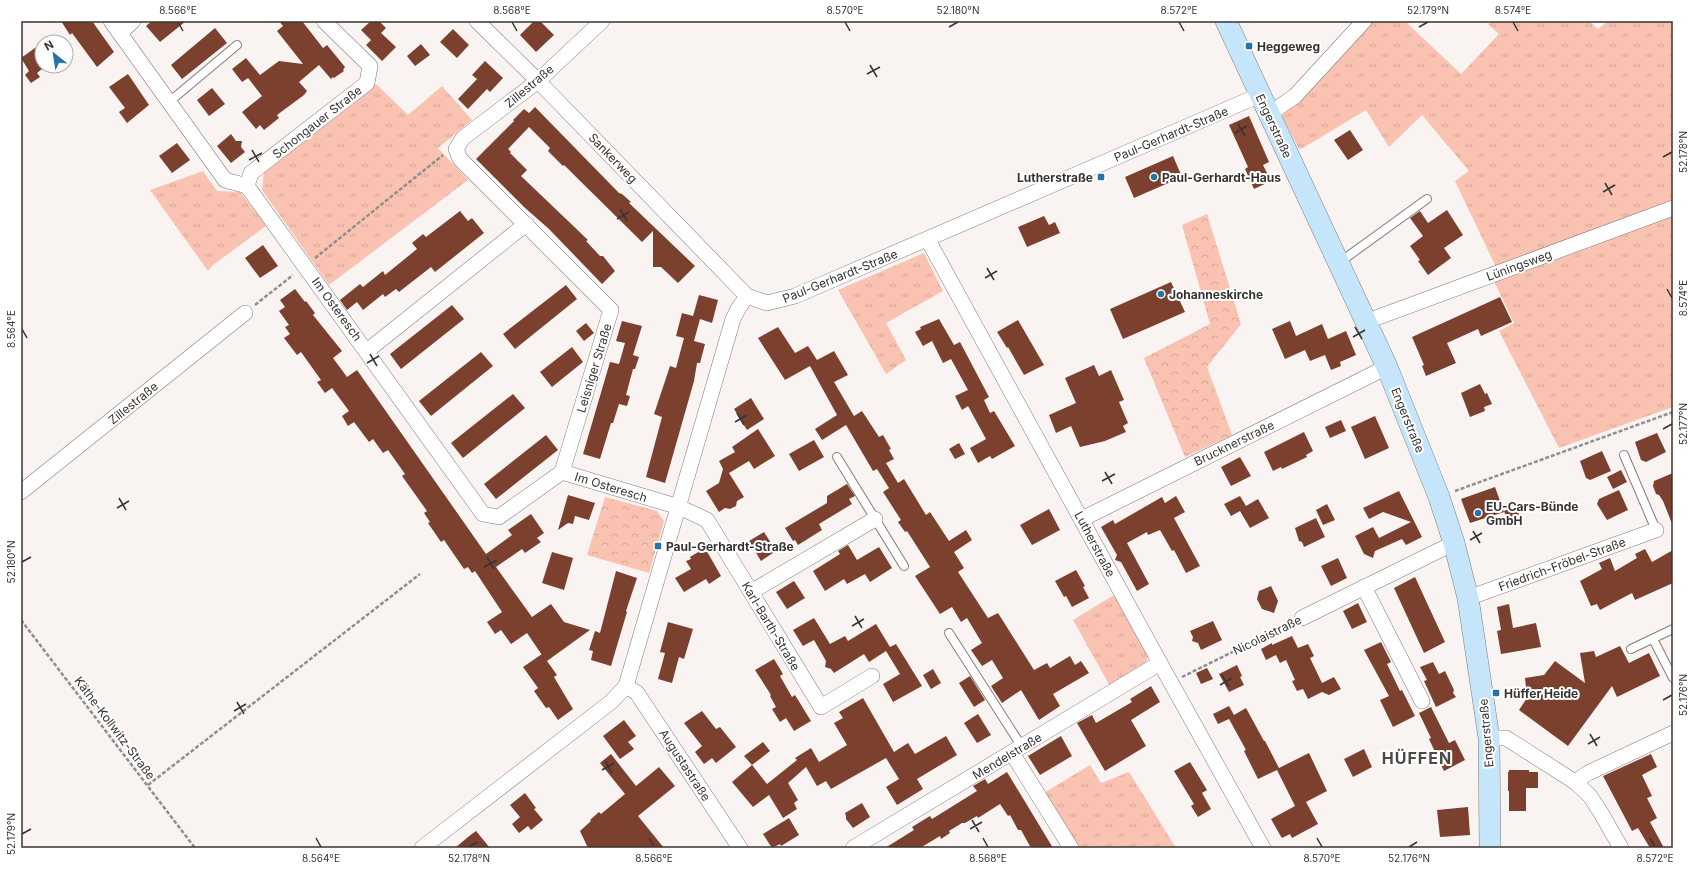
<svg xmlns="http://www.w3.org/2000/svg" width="1694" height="869" viewBox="0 0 1694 869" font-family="Inter,sans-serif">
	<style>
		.grass { fill: url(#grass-tufts) }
		.forest { fill: url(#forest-crowns) }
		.building { fill: #7c402e }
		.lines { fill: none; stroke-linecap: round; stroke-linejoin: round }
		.lane-casing { stroke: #827d7c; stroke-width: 10 }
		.street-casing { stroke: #827d7c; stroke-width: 16 }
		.secondary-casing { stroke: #827d7c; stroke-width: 22 }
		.path { stroke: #928e8d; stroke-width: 2.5; stroke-dasharray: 4 2; stroke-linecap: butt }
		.lane { stroke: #fff; stroke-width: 8 }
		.street { stroke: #fff; stroke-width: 15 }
		.secondary { stroke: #c5e6fa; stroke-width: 21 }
		.ticks { fill: none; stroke: #363433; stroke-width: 1.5 }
		.poi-dot { fill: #2474a5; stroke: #fff; stroke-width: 1.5 }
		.labels { text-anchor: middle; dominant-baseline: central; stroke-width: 4; stroke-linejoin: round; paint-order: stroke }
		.poi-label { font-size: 12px; font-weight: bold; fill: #363433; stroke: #fff; text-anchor: start }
		.street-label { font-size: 12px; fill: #363433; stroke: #fff }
		.district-label { font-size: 16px; font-weight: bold; letter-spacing: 1px; fill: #4c4847; stroke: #fff }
		.neatline { fill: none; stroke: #363433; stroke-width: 1.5 }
		.ticks-label { font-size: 10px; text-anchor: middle; fill: #363433 }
	</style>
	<defs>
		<pattern id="grass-tufts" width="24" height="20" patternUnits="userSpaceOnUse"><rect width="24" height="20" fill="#f9c2b1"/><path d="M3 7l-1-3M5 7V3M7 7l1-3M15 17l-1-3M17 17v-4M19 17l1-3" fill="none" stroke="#d6a799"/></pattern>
		<pattern id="forest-crowns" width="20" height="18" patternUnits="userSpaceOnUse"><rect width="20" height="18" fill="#f9c2b1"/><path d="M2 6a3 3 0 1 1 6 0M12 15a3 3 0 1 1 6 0" fill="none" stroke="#d6a799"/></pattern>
	</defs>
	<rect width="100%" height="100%" fill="#f9f4f2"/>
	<g class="grass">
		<polygon points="1369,21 1405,21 1461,74 1499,34 1488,24 1492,21 1589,21 1598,29 1608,21 1673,21 1673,200 1496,267 1455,181 1469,171 1422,115 1389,147 1366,110 1303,148 1299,149 1282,116 1286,110"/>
		<polygon points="376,84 408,115 442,86 472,120 438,148 468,180 329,285 262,190 264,172"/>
		<polygon points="203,171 217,191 240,192 266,226 213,265 208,271 150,190"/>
		<polygon points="1673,215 1673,407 1559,448 1499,331 1514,323 1494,281"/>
		<polygon points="924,253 943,291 886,323 906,360 886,374 838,290"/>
		<polygon points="1114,595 1148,656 1146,663 1110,686 1073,620"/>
		<polygon points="1090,765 1101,783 1129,772 1176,848 1078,848 1044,793"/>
	</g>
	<g class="forest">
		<polygon points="1207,214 1241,324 1207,367 1232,435 1185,457 1144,358 1210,324 1182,225"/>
		<polygon points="605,497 657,511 664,521 649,573 587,555"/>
	</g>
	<g class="building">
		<polygon points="61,21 92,21 114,52 97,67 72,33 70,35"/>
		<polygon points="152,21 186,21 160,42 146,26"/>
		<polygon points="279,21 302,21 323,48 327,45 345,67 343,70 344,71 334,78 333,77 331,79 319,65 299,82 307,91 304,95 277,115 279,118 264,130 260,125 256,129 242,112 262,96 248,78 242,82 232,69 246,58 260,75 279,61 303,64 277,31 283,26"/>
		<polygon points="371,21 379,21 386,28 381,33 396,47 382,61 366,45 371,40 361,30"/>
		<polygon points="534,21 540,21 554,35 536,52 520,35"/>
		<polygon points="215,28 227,43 182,79 171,65"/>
		<polygon points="453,29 469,45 457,58 440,42"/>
		<polygon points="42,43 42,69 37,73 40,77 31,83 25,75 29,71 21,58"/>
		<polygon points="421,44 430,55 415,66 407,56"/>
		<polygon points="485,61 503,78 490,92 487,89 468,109 458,99 477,79 472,75"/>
		<polygon points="128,74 149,105 127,123 119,112 125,108 109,87"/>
		<polygon points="212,88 225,104 209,116 197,100"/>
		<polygon points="535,107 619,193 622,194 631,202 629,203 695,266 678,283 661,267 653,267 653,231 642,242 564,165 563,166 548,151 550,148 529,127 508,149 511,152 510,153 527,170 521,176 588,240 586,241 600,256 603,256 615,271 602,284 549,229 524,207 476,159 514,121 513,120 524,109 529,113"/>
		<polygon points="1249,116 1269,162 1263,165 1271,181 1254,189 1245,169 1248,167 1229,125"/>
		<polygon points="1350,130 1363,150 1348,160 1334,140"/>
		<polygon points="231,134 236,141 242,141 241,147 245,152 231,163 217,146"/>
		<polygon points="177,143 190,160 172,173 159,156"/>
		<polygon points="1173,156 1182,177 1134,198 1125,177"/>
		<polygon points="1447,210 1463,235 1444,248 1451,258 1428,275 1418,261 1420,260 1410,246 1423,236 1410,218 1420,211 1428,223"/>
		<polygon points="460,211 468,221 472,218 484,233 435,272 431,267 399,292 396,289 385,297 383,294 363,310 357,302 347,310 340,300 360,284 363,287 383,271 385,275 417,249 412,243 423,234 426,237"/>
		<polygon points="1044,216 1049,225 1055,222 1060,233 1027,247 1018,227"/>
		<polygon points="263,245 278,266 260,278 245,258"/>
		<polygon points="1171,282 1185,312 1123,339 1110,309"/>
		<polygon points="566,285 577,299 515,349 503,334"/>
		<polygon points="295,289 305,302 306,301 315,313 313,315 342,351 333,358 347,377 357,370 486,554 512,535 508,530 531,514 544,533 537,538 541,542 525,553 522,549 496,567 532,617 551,604 564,622 590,630 547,661 557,675 554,677 573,709 558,720 549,707 546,708 534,691 538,688 523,667 542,654 544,658 527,633 511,644 501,630 495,634 487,622 502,612 475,571 472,573 468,567 464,569 444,540 441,542 428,523 430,522 424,513 427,511 402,476 405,474 388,450 383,453 373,439 369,442 354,422 348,426 342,416 349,411 332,388 325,393 317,382 321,380 301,352 297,355 284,338 290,334 285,327 289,325 279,311 285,307 280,300"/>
		<polygon points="699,295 718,300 712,323 700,319 694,341 705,344 700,363 697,363 694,381 665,483 646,477 662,417 654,414 670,366 676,368 684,338 676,336 682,313 693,316"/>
		<polygon points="1500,297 1512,322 1481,336 1478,329 1447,343 1456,363 1426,376 1422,366 1424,365 1412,337"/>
		<polygon points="452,305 464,319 401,369 390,354"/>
		<polygon points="939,319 954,345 960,342 989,397 984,400 990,413 994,411 1015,446 992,459 990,456 978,463 970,448 986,439 968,406 962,410 955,396 968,390 951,359 943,363 932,341 923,346 915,332 921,329 920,327"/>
		<polygon points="1018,320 1044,365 1024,375 1008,347 1007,348 997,332"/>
		<polygon points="622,321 642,326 633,355 639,357 635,369 633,369 626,395 630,396 627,406 619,404 613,423 611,423 600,459 583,454 610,362 619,364 625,343 616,341"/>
		<polygon points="1290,321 1296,336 1322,324 1328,339 1346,331 1356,355 1340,362 1341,366 1331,370 1325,355 1310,361 1305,350 1285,359 1272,329"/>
		<polygon points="586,323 594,333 584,341 576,331"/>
		<polygon points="778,327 795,353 808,346 817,360 834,351 848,375 834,382 854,416 862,411 879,437 883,435 891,449 889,450 894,459 886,463 898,483 904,479 926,515 930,512 949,541 966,530 972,540 954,552 964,568 958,572 988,618 998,613 1034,670 1047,663 1050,668 1070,656 1075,665 1081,661 1089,673 1053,694 1060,706 1039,720 1021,690 1002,703 991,686 1003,678 992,660 982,666 971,650 982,643 967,618 961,622 952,607 940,614 915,576 930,567 907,531 905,532 898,522 901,520 883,492 889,488 877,469 873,471 846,425 822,440 815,429 837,415 810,366 785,380 758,338"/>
		<polygon points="572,347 583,362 552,387 540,372"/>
		<polygon points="481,352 493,366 431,416 419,401"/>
		<polygon points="1094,365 1099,376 1111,370 1124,400 1119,402 1128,423 1123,426 1126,432 1105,441 1080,447 1071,426 1056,433 1049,415 1076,403 1065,378"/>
		<polygon points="1480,384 1485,394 1487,393 1492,404 1484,407 1485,411 1470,417 1461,393"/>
		<polygon points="513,394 525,408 463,458 451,443"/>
		<polygon points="751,398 764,419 747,430 734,409"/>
		<polygon points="1375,416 1389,448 1365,459 1351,427"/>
		<polygon points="1341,420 1346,431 1330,438 1325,427"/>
		<polygon points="758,429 775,456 754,469 749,461 729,473 744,497 737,501 736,506 730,509 725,508 719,512 706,491 719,483 723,469 719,461 735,452 732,447"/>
		<polygon points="1304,432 1313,451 1306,455 1307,457 1282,469 1281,467 1273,471 1264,452"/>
		<polygon points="1657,433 1666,452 1646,462 1641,460 1635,442"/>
		<polygon points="546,435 558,450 496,499 484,484"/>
		<polygon points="814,440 824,457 799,471 789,454"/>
		<polygon points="959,443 965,454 955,459 949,449"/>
		<polygon points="1602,451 1611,471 1590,480 1586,478 1580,461"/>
		<polygon points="1240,457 1251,476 1231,486 1221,467"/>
		<polygon points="1621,470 1627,482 1613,489 1607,477"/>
		<polygon points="1673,473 1673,526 1663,501 1659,495 1656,494 1653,486 1654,481"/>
		<polygon points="847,484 855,496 849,499 852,504 819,524 822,530 798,545 795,540 793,541 785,528 827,503 827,496"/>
		<polygon points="1495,487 1504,512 1470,523 1461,499"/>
		<polygon points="1619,490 1628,510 1607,520 1597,504 1599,499"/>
		<polygon points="1399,491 1422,537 1406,545 1402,539 1375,551 1373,558 1364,554 1355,536 1373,527 1379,538 1411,522 1383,512 1369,519 1363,508"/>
		<polygon points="568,495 595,503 589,520 575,516 573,524 568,523 558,530"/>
		<polygon points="1176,496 1185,512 1174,518 1200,566 1186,573 1174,550 1172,551 1160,530 1148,535 1147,532 1127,543 1149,584 1137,591 1121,562 1115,560 1117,555 1101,527 1113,520 1115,524 1162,497 1165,503"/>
		<polygon points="1240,496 1246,506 1258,499 1269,518 1250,528 1240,511 1231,516 1224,504"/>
		<polygon points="1327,504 1335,520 1323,525 1316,510"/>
		<polygon points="1516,506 1521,519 1509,524 1504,511"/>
		<polygon points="1049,509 1060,530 1032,545 1020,525"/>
		<polygon points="1316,518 1325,537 1304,547 1302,542 1299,541 1295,528"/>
		<polygon points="764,532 776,551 761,561 749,541"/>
		<polygon points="848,545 857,560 879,547 892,568 870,582 865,574 847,584 844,579 825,591 813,571 840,554 838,551"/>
		<polygon points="705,548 721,576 709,584 706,579 684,592 675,578 691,569 686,561 691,559 690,557"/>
		<polygon points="1645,549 1652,562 1673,550 1673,583 1635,600 1632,593 1600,610 1597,604 1591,606 1580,581 1602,569 1599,563 1610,558 1615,571 1637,558 1635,554"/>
		<polygon points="552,552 573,558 564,590 542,583"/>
		<polygon points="1338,558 1347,578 1331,586 1321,566"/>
		<polygon points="1076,570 1085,586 1083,587 1089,598 1072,607 1066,596 1064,597 1055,581"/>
		<polygon points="616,571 637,578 626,611 627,612 611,666 591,660 593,651 589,650 595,631 600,633"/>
		<polygon points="1415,577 1445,642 1424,653 1394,588"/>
		<polygon points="794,581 805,598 787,609 776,592"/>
		<polygon points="1271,586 1278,601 1274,613 1262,609 1257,599 1259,591"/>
		<polygon points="1358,603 1367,622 1352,629 1343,611"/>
		<polygon points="1509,604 1513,628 1536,623 1541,647 1501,654 1497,631 1501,630 1497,607"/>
		<polygon points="814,618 830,644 845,636 848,641 876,624 890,647 896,644 922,686 893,702 883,684 900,674 886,651 869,662 864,654 834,673 831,669 825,667 826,661 814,640 803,646 793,630"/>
		<polygon points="1213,621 1222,640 1201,650 1198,643 1192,641 1193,637 1190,631"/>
		<polygon points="668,622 693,629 684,659 679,657 672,683 658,679 665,653 660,652"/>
		<polygon points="1292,636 1298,648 1308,644 1314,656 1310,658 1322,683 1334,677 1341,689 1329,695 1322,692 1308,699 1303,689 1297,691 1292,681 1295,680 1286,660 1280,663 1276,655 1266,660 1261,649 1272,643 1272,645"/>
		<polygon points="1381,642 1391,662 1387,664 1400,691 1402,690 1415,716 1393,727 1380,700 1389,696 1364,650"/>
		<polygon points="1620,646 1629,663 1649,653 1660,676 1617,697 1612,686 1568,746 1519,710 1527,698 1525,678 1544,675 1555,661 1585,683 1580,653 1594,651 1596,657"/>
		<polygon points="774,659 783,674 780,676 792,697 795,695 811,721 794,731 786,718 780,722 772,709 776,707 770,696 771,695 755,670"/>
		<polygon points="1433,662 1439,674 1445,671 1454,690 1453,693 1456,697 1436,707 1424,681 1427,680 1420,667"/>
		<polygon points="1237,665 1242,676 1240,677 1244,685 1229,692 1219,674"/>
		<polygon points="1207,668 1213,679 1201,684 1196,673"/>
		<polygon points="933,669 941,683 931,689 923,675"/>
		<polygon points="970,676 985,700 974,707 959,683"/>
		<polygon points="1151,686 1160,702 1131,720 1146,746 1105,771 1077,723 1092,715 1096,723 1132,702 1130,699"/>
		<polygon points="863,698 894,752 908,743 915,754 946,736 957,755 917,779 923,789 897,805 886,787 899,779 886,758 831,789 826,781 817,786 806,767 788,783 798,800 794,803 797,809 783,818 769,795 753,807 732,782 752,765 744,756 763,742 770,751 752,765 767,784 797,760 795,758 811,748 819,762 847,745 834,723 843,718 839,712"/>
		<polygon points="1229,706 1234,715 1246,708 1264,741 1265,741 1279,768 1309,753 1327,791 1306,802 1318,824 1292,838 1290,834 1282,838 1280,835 1271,819 1295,806 1277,770 1258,779 1244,751 1246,750 1229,719 1218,724 1213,714"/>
		<polygon points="1431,707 1449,743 1455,740 1465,760 1444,771 1429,739 1431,738 1419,713"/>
		<polygon points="702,711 716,729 720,727 736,747 716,763 712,758 704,764 695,752 702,746 684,723"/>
		<polygon points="978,714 991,735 977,743 964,723"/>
		<polygon points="624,720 636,736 628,742 634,749 620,759 603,736"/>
		<polygon points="1061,736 1072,756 1040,775 1028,756"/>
		<polygon points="1364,749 1372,767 1353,777 1344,759"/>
		<polygon points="611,754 636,786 659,767 675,786 638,816 664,848 588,848 580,831 591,821 590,820 599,812 601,814 625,794 600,763"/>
		<polygon points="1651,754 1657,767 1642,775 1652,796 1647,798 1657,818 1650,822 1664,848 1650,848 1638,828 1632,831 1603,776"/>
		<polygon points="1190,762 1207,790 1202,793 1211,809 1198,817 1191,806 1194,804 1174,771"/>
		<polygon points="1509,770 1529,770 1529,772 1538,772 1538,788 1526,788 1526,811 1509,811 1509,791 1508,791 1508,772 1509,772"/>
		<polygon points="1007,772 1053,848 1031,848 1021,830 1018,830 1010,815 1008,816 1000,804 978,818 977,816 965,823 962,823 949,831 950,833 941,839 940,836 920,848 885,848 914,830 912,827 930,816 932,819 977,791 973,786 985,779 988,784"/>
		<polygon points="525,793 536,808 534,809 543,820 531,830 528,826 519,833 512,824 520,817 510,805"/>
		<polygon points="862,803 870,817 853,828 846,819 846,816 845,813"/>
		<polygon points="1468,807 1470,835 1440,837 1437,810"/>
		<polygon points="789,818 799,835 781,846 780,844 772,848 763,834"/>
		<polygon points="476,831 490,848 455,848 468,837"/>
	</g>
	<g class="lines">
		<g class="lane-casing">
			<g id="lane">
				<polyline points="169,102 237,45"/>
				<polyline points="1340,262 1427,199"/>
				<polyline points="1624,455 1656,530"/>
				<polyline points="837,457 904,566"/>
				<polyline points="949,633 1022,747"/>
				<polyline points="1653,639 1673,678"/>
				<polyline points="1631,649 1673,629"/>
			</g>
		</g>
		<g class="street-casing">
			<g id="street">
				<polyline points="111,21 225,180 247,186 483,514 499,517 562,472 679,507 707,520 821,707 872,676"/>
				<polyline points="477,21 538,81 747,296 767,303 795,296 1260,95"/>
				<polyline points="120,33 133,21"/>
				<polyline points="1269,114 1295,96 1364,21"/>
				<polyline points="247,186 251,173 367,83 370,66 324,21"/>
				<polyline points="928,240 1160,663 1263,848"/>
				<polyline points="1365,322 1673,208"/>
				<polyline points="367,351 526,224"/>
				<polyline points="562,472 611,310 460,159 456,149 463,138 538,81 602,21"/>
				<polyline points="21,492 245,313"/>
				<polyline points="1082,519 1387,367"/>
				<polyline points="1364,587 1422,701"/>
				<polyline points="751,592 875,519"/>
				<polyline points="1468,598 1656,530"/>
				<polyline points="1302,618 1454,543"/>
				<polyline points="626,686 637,693 740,848"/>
				<polyline points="1489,738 1506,738 1575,782 1590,796 1601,813 1621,848"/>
				<polyline points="1012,753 1071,848"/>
				<polyline points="1575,782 1588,773 1673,733"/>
				<polyline points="422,848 611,702 626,686 733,319 738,309 747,296"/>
				<polyline points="853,848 1160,663"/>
			</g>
		</g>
		<g class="secondary-casing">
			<polyline id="secondary" points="1226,21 1387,367 1439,497 1454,543 1468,598 1489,738 1490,848"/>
		</g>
		<g class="path">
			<polyline points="315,258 443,155"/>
			<polyline points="255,305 293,275"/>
			<polyline points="1455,491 1673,412"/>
			<polyline points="21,620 195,848"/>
			<polyline points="1182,677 1291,623"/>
			<polyline points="148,785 420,574"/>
		</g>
		<use href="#lane" class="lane"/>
		<use href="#street" class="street"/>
		<use href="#secondary" class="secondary"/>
	</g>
	<path class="ticks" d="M178,22L183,31M512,22L517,31M845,22L850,31M1179,22L1184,31M1513,22L1518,31M949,27L958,22M1419,27L1428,22M870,65L877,77M867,74L880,67M1238,124L1245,136M1235,133L1247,126M252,150L259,162M1663,157L1672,152M249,160L262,153M1605,183L1612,195M1603,192L1615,185M620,209L627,221M617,219L629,212M987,268L994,280M985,278L997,271M1667,289L1672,298M1355,327L1362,339M22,329L27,338M1353,337L1365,330M370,354L377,366M367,363L379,356M737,413L744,425M735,422L747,415M1663,429L1672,424M1105,472L1112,484M1102,481L1115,474M119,498L126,510M117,508L129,501M1473,531L1480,543M1470,540L1482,533M487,557L494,569M22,562L31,557M484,567L497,560M855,616L862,628M852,626L864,619M1222,675L1229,687M1220,685L1232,678M1663,700L1672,695M237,702L244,714M234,711L246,704M1590,734L1597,746M1588,744L1600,737M605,761L612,773M602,770L614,763M972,820L979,832M970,829L982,822M22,834L31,829M316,838L321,847M649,838L654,847M983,838L988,847M1317,838L1322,847M1650,838L1655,847M469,847L477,842M1409,847L1417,842"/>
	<g class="poi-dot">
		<rect x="1245" y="42" width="8" height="8" rx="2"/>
		<rect x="1097" y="173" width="8" height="8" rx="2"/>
		<circle cx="1154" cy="177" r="4"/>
		<circle cx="1161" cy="294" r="4"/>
		<circle cx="1478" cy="513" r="4"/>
		<rect x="654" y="542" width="8" height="8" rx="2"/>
		<rect x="1492" y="689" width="8" height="8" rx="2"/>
	</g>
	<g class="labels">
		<g class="poi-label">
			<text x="1257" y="46">Heggeweg</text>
			<text x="1093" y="177" text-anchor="end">Lutherstraße</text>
			<text x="1162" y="177">Paul-Gerhardt-Haus</text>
			<text x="1169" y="294">Johanneskirche</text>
			<text x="1486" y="506">EU-Cars-Bünde<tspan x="1486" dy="14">GmbH</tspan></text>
			<text x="666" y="546">Paul-Gerhardt-Straße</text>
			<text x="1504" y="693">Hüffer Heide</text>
		</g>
		<g class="street-label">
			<text transform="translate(529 86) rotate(-40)">Zillestraße</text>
			<text transform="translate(317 122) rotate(-38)">Schongauer Straße</text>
			<text transform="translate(1274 126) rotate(65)">Engerstraße</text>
			<text transform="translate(1171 134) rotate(-23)">Paul-Gerhardt-Straße</text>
			<text transform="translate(613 158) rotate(46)">Sankerweg</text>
			<text transform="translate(1519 265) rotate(-20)">Lüningsweg</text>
			<text transform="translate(840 276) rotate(-22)">Paul-Gerhardt-Straße</text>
			<text transform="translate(337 309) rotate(54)">Im Osteresch</text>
			<text transform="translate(594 368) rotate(-73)">Leisniger Straße</text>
			<text transform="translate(133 403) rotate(-39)">Zillestraße</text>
			<text transform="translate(1408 420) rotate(68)">Engerstraße</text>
			<text transform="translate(1234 443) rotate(-26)">Brucknerstraße</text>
			<text transform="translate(611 487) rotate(17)">Im Osteresch</text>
			<text transform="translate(1095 544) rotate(62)">Lutherstraße</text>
			<text transform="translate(1562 564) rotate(-20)">Friedrich-Fröbel-Straße</text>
			<text transform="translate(771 626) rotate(59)">Karl-Barth-Straße</text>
			<text transform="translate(1267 635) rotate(-26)">Nicolaistraße</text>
			<text transform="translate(115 728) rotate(53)">Käthe-Kollwitz-Straße</text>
			<text transform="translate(1486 733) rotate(-95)">Engerstraße</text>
			<text transform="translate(1007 756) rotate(-31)">Mendelstraße</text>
			<text transform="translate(685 765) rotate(57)">Augustastraße</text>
		</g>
		<g class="district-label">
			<text x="1417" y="758">HÜFFEN</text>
		</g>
	</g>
	<rect width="1694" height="869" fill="none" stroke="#ffffff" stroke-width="44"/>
	<g transform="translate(54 54) rotate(330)"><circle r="19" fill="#ffffff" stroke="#afaead"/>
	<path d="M0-3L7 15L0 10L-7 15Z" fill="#2474a5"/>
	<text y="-6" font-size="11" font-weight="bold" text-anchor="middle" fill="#363433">N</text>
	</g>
	<rect x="22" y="22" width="1650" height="825" class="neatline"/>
	<g class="ticks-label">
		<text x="178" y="14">8.566°E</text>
		<text x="512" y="14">8.568°E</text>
		<text x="845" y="14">8.570°E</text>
		<text x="958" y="14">52.180°N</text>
		<text x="1179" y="14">8.572°E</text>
		<text x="1428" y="14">52.179°N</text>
		<text x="1513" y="14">8.574°E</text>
		<text transform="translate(1683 152) rotate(-90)" y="4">52.178°N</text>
		<text transform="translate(1683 298) rotate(-90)" y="4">8.574°E</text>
		<text transform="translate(11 329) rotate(-90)" y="4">8.564°E</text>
		<text transform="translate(1683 424) rotate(-90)" y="4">52.177°N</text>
		<text transform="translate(11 562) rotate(-90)" y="4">52.180°N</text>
		<text transform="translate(1683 695) rotate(-90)" y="4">52.176°N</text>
		<text transform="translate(11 834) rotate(-90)" y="4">52.179°N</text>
		<text x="321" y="862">8.564°E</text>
		<text x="469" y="862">52.178°N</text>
		<text x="654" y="862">8.566°E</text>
		<text x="988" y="862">8.568°E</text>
		<text x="1322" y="862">8.570°E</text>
		<text x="1409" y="862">52.176°N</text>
		<text x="1655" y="862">8.572°E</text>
	</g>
</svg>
